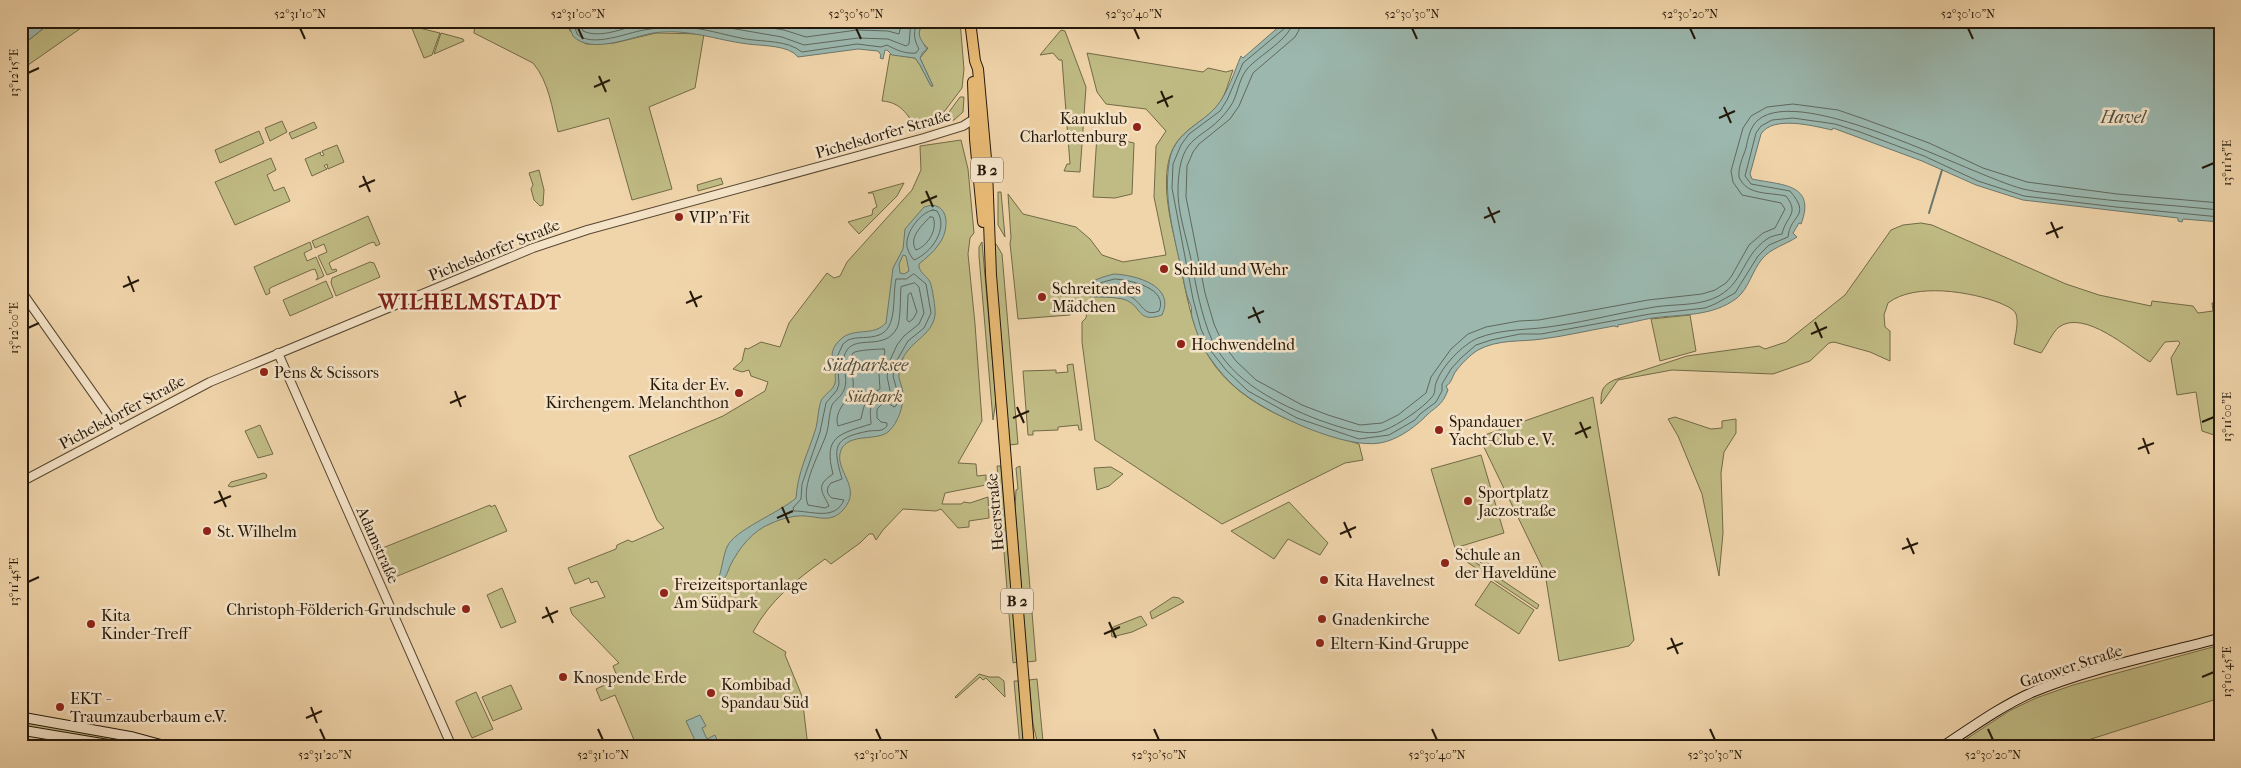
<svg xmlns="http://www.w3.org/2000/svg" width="2241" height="768" viewBox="0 0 2241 768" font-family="'IM FELL French Canon',serif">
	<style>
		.green { fill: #c0bb84; stroke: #726a47 }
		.water { fill: #9bb7ae; stroke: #6b776c; fill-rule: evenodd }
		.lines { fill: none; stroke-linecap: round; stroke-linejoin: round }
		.shore { stroke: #60685c; stroke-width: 1 }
		.stream { stroke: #6b776c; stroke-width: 2 }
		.tertiary-casing { stroke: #574732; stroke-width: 10 }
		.secondary-casing { stroke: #24180a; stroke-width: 11 }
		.primary-casing { stroke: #24180a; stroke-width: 12 }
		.tertiary { stroke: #f5e3c8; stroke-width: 8 }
		.secondary { stroke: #f5e3c8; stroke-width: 9 }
		.primary { stroke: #e8ba75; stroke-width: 10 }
		.ticks { fill: none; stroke: #24180a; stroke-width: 2 }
		.poi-dot { fill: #8f2418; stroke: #f5e3c8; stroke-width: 2 }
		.labels { text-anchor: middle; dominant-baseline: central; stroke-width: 5; stroke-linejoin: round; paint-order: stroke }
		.shield { fill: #f5e3c8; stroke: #635543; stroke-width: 1 }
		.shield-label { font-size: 15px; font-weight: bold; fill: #24180a }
		.poi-label { font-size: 16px; fill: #24180a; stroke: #f5e3c8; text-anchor: start }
		.street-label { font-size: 16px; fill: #24180a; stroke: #f5e3c8 }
		.park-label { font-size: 16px; font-style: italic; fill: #53492f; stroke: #f5e3c8 }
		.water-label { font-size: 18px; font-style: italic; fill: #4e5043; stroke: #f5e3c8 }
		.district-label { font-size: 21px; font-weight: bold; letter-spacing: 1px; fill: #7a1f14; stroke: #f5e3c8 }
		.neatline { fill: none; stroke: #24180a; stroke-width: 2 }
		.ticks-label { font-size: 12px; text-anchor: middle; fill: #24180a }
	</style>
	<rect width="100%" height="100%" fill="#f0d4aa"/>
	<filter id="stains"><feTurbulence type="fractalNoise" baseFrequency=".004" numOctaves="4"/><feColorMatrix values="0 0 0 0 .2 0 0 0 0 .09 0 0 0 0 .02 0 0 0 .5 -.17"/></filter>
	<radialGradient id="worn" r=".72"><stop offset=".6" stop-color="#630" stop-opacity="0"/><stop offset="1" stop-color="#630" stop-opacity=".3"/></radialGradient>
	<g class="green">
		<polygon points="53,21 91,21 21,70 21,46"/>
		<path d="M475,21H567L570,31L586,44L614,43L656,33L704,34L695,88L649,107L672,189L632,200L609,118L558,132C552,108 549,82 533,63L474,33Z"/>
		<path d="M924,21H960L964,69L962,88L935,124L916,129C908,114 900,102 882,101L890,54L915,58L920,65L931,86H933L920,58L928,48C917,40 917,32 924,21Z"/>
		<polygon points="411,26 440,33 432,55 424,58"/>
		<polygon points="1061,30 1065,31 1086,87 1080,172 1064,171 1067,164 1070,164 1062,60 1059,60 1053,53 1040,55"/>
		<polygon points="441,33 463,39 464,41 434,54"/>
		<path d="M1087,53L1203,72L1208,68L1226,72L1233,70C1228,83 1225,98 1216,108C1199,125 1178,131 1170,156C1161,186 1171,223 1178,253C1185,286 1189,317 1203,346C1231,405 1302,427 1359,444L1363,460L1345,463L1222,524L1095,440L1082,342V322L1086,318L1087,310L1080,306L1075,307L1070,315L1018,319L1010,243L1011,238L1008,194L1023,214L1076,227L1090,239L1102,255L1123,262L1166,255L1154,197L1156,146L1166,131L1146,109L1106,104L1097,92Z"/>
		<polygon points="960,97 964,97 963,112 954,120 941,123"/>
		<polygon points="282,121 287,132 270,141 265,128"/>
		<polygon points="314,122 317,128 292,139 289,133"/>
		<polygon points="259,131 264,143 220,163 215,150"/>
		<polygon points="1097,135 1134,143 1132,194 1115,198 1093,197"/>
		<path d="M961,140L968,169L974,233L970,238L968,254L975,324L982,421L958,463L976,464L977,476L986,475V485L945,493L942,504H961L964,502L970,503L988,497L989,518L969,521V527L958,528L941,509L936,511L903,509L883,530L876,540L873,534H869L860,543L831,564L825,559C796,580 770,600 753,632L786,652L785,655L802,696L808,747H637L615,695L601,701L596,689L618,679L613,666L619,663L572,614L570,608L605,597L597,581L591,583L589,578L575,584L568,568L616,549L617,545L628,540L632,542L664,528L657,520L629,456L723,416L765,391L768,382L751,376L749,370L742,372L733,369L742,361L745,348L748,349L761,342L780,347L789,323L827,273L834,278L840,276L847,262L912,190L921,170L920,146Z"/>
		<polygon points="337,145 344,162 328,169 327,164 324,166 327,169 312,176 305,159 321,152 320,154 322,156 324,155 322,151"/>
		<polygon points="271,158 276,170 267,175 274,191 284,187 290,201 235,225 215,182"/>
		<polygon points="539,170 544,190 543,205 540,206 534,200 531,189 533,185 529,173"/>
		<polygon points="721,178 723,184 698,191 697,185"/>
		<polygon points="904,183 897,196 859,234 848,222 872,215 873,209 877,207 873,193 868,193"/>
		<polygon points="998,192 1001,192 1005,237 998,225"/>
		<polygon points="368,216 380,244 376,246 374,242 370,243 332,261 329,263 332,270 336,269 337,271 327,275 318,256 327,252 324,244 315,248 312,241"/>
		<path d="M1921,223L1932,225L2066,284L2099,295L2151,306L2152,301L2193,306L2198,313L2213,311L2212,303L2220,302V437L2202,431L2196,392L2177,395L2171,358L2180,343L2178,341L2165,342L2150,362C2129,349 2084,309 2059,327C2052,333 2047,345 2041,353L2014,344C2015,336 2019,323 2016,314C2013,308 2006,306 2000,303C1972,292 1915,282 1888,303L1884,315L1885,327L1890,331V361L1870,352L1834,342L1829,343L1810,361L1773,374L1672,370L1618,380L1601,404C1601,390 1602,386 1614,380L1687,356L1759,346L1765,349L1786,342L1845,295L1891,230L1903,225Z"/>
		<polygon points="310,242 312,249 304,253 307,261 316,257 324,276 316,280 318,277 315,269 311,270 272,287 269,289 270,293 266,295 254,267"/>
		<polygon points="982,242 996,401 993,420 979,256 979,247"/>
		<polygon points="994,243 996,244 1002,254 1018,444 1009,445 993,246"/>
		<polygon points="370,262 374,263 380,277 336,296 331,283 332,278"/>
		<polygon points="326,281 333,297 290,316 283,300"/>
		<polygon points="1690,315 1696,351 1660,361 1651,319"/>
		<polygon points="1073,364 1082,430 1079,430 1078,425 1058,427 1058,430 1033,431 1033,435 1028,435 1023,371 1056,370 1056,373 1068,372 1067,365"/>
		<polygon points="1593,397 1634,640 1629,646 1559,661 1545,573 1479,437"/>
		<polygon points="1675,417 1711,429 1722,428 1722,421 1736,419 1736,433 1724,452 1721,473 1723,533 1719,576 1702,494 1678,436 1668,419"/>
		<polygon points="260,425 273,454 258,458 245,431"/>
		<polygon points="1481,455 1504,533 1455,548 1431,469"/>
		<polygon points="997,466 1001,466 1017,662 1013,663"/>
		<polygon points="1020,466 1036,661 1027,662 1015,507 1016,490 1018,489 1016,468"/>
		<polygon points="1111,467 1123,474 1109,486 1097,490 1094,468"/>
		<polygon points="264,473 267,475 266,478 232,487 228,486 231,482"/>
		<polygon points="1289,502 1328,543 1320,555 1288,539 1274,559 1231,531"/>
		<polygon points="490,505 491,507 495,505 507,531 388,580 375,551"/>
		<polygon points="1467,549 1504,574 1502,577 1465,552"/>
		<polygon points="1457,550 1539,605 1537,609 1455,554"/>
		<polygon points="1491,581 1534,610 1519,634 1475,605"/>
		<polygon points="502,588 516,622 501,628 487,595"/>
		<polygon points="1173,597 1179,598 1184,602 1152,619 1150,612"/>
		<polygon points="1141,616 1147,625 1132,632 1112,637 1111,631 1113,627"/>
		<polygon points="2220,645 2220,698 2066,747 1954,747 2009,711 2036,698 2073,685"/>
		<polygon points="979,674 989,677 999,677 1004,681 1005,697 986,678 983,680 980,677 956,698 955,697"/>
		<polygon points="1037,679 1043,741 1037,741 1033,724 1029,680"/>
		<polygon points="1014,681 1019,681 1024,747 1020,747"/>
		<polygon points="511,685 522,709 493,721 482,697"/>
		<polygon points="476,692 493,729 472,738 456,703 456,701"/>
		<polygon points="21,721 121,739 122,740 119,742 21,726"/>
	</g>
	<g class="water">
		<polygon points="21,21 53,21 21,46"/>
		<path d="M567,21H924C914,37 922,38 927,50L923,52L920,58L933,86H931L920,65L915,58L892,55L887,50H885L883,59L880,58L881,55L878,51L858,49L798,57C789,45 763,46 748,44C715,40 688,28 653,33C631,37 591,55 573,36Z"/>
		<path d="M1281,21H2220V222L2183,219L2182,222L2178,221V218L2023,200L1976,185L1922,161L1833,128L1832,130C1814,126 1773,115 1761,134L1750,174L1752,179C1780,185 1817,183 1801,224L1799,223L1793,233L1797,237C1785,245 1771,248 1762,259C1752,271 1749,288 1737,298C1712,317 1682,314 1652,318C1641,320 1630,323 1618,325V327L1614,326C1590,330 1566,336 1542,339C1521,342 1498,339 1478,350C1470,355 1462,363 1456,371C1452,376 1452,383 1446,386L1448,390C1441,408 1435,406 1424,418C1412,429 1397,440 1380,443C1345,449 1273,416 1244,394C1230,384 1218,370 1208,355C1200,344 1196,330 1192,317C1191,312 1192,310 1191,306C1185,293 1183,275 1179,259C1172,227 1164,195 1169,163C1173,133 1199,126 1216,107C1228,93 1234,72 1241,56L1243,58L1282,24Z"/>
		<path d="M932,205C951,207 948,233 939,244C934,252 926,258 919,264V267C921,274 927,276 930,282C932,286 936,310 935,315C932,337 908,341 901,363C896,380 901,379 903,393C904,405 898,423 889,431C878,442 849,432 841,450C833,471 864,487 843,510C831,523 820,517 805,516C794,515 781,519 772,523C753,530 739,548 730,566C728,571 726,578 721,582L719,577C722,568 724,553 727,547C734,530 779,513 796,498C798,471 807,456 815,431C818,423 818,408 821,401C824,394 833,391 835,383C838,368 823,355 841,339C854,327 873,337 886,323L893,268L903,249L905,229L924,207ZM903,255L906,256L909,271L904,274L900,273L899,264Z"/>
		<path d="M1114,274C1136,275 1176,286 1162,315C1136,324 1143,305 1123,299C1113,297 1101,297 1091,297L1086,289C1092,279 1103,277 1114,274Z"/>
		<polygon points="700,715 706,726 702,728 707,739 715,735 720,747 698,747 686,721"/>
	</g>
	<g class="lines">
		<g class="shore">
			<path d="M573,21L577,34C592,48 626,33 644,30C655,28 667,27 678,27C702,27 723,35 746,39C764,42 787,40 802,52L857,44L881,47L887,45C896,50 905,54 916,53L919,49C914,40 912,30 919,21"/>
			<path d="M579,21L583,31C600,39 624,28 641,24C650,22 660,22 669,21"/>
			<polyline points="689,21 782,37 804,45 858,38 888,39 906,46 909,44 911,21"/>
			<polyline points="729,21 784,30 806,37 857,30 888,31 899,34 902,21"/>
			<path d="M1286,21L1285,28L1243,63L1227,100L1220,111L1189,134L1181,145L1173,164L1172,188L1193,299L1201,329L1211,351L1226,370L1248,391L1297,418L1359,439L1389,435L1415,420L1420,414L1436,402L1442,391V384L1451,369L1461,358L1476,345L1491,340L1520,334H1541L1650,314L1705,308L1715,304L1735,293L1758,256L1769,245L1788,237C1790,214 1812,217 1790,191L1751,184L1745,176L1756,133L1761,126L1772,120L1793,118L1835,124L1860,132L1924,156L1978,181L2024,196L2116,207L2220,217"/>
			<path d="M1293,21C1292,38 1258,56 1247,69C1238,80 1238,96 1230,107C1204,144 1180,129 1178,187C1177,210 1186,236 1191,259C1196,286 1201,315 1212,340C1232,382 1278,404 1319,420C1337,426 1367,438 1385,430C1398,425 1423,408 1432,397C1436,393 1434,388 1436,383C1442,366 1462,345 1478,338C1499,330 1519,330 1540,328C1577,324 1613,314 1649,308C1668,304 1688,306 1706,301C1745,290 1739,258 1767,239C1771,236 1777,235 1782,234C1786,216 1800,214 1786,196C1769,192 1747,196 1739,177C1738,167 1743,157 1746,148C1748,138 1750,127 1758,120C1802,83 1970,175 2023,189C2039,193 2056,193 2072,196C2121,202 2171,205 2220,210"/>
			<polyline points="1300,21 1299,30 1295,37 1253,73 1239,106 1230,119 1199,144 1193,152 1187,166 1186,197 1205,293 1214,324 1223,344 1236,361 1256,380 1302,405 1328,415 1360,425 1382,423 1398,415 1426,393 1431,377 1451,349 1468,334 1486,327 1519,321 1539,320 1648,300 1702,294 1715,290 1726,283 1731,277 1749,245 1763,233 1775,228 1785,209 1781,203 1742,195 1733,182 1731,171 1743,128 1751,116 1767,107 1793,104 1838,110 1864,119 1929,143 1983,168 2027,182 2117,194 2220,203"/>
			<path d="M933,210L937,211C949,229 931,253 914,260C912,258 909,253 908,250C902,236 920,212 933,210Z"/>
			<path d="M930,217H933C938,229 928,246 916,250C908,238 922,225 930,217Z"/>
			<path d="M914,274L926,284L931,313L924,328L908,341L897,360L893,376L898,394L896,406L894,407L888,403H883L877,409V418L881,422L887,423V426C882,432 877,430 869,431C832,438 833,447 842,479L831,483C826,488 826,494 832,498L844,500C835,521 812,511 794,511L793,508L801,499L802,484L820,432L826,403L837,390L839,384L837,357L843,344L848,340C858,336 869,339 879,335C898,328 892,297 896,279H906Z"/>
			<path d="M1115,279C1130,280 1169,288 1159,311C1144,317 1143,305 1133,298C1121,290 1105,295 1093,291V288L1100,283Z"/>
			<path d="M915,283L919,287L924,313L919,324L904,336L897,345L891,358L887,376L891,396C887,397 883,396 879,398C867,403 871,416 871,424C839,434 823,436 833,474C815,486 822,491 829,506L825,508L808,505C800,485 821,452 827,432C829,424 829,413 832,405C835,400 841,397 844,390C850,376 838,363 847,350C857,335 885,351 897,328C901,320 900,298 901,287Z"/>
			<polygon points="911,293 917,312 913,319 909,322 907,320 908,295"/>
			<path d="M884,349L885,352L879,374L880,389C866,396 864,404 861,419L838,426C833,410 849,401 853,387C855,377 846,361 853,353C856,350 879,349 884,349Z"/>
		</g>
		<polyline class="stream" points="1929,213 1942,170"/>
		<g class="tertiary-casing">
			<g id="tertiary">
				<polyline points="21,291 119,430"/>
				<polyline points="278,353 452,747"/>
				<polyline points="21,482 210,382 533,248 587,230 924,138 963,126 977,117"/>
			</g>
		</g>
		<g class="secondary-casing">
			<g id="secondary">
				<polyline points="21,717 133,737 170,747"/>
				<polyline points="21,730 123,747"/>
				<path d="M1942,747C1971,728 2001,706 2033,692C2093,667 2158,655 2220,638"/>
			</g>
		</g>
		<g class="primary-casing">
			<g id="primary">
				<polyline points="970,21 975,61 978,69 987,170 991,275 1029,747"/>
				<polyline points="973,82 975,139 983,222"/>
			</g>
		</g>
		<use href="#tertiary" class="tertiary"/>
		<use href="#secondary" class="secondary"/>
		<use href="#primary" class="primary"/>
	</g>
	<path class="ticks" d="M300,28L305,39M578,28L583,39M856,28L861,39M1134,28L1139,39M1412,28L1417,39M1690,28L1695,39M1968,28L1973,39M28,73L39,68M599,76L606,92M594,87L610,80M1161,91L1168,107M1157,103L1173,96M1724,107L1731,123M1719,118L1735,111M2202,168L2214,163M363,176L370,192M359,187L375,180M926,191L933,207M921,203L937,196M1488,207L1495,223M1484,218L1500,211M2051,222L2058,238M2046,234L2063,227M128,276L134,292M123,287L139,280M690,291L697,307M686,303L702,296M1253,307L1260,323M1248,318L1264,311M1815,322L1822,338M28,328L39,323M1811,334L1827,327M455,391L461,407M450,403L466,396M1017,407L1024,423M1013,418L1029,411M1580,422L1587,438M2202,422L2214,417M1575,434L1591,427M2143,438L2149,454M2138,449L2154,443M219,491L226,507M214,503L231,496M782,507L789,523M777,518L793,511M1344,522L1351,538M1340,534L1356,527M1907,538L1914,554M1902,549L1918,543M28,582L39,577M546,607L553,623M542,618L558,611M1109,622L1116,638M1104,634L1120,627M1671,638L1678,654M1667,649L1683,643M2202,677L2214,672M311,707L317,723M306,718L322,711M320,729L325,740M598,729L603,740M876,729L881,740M1154,729L1159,740M1432,729L1437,740M1710,729L1715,740M1988,729L1993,740"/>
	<g class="poi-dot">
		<circle cx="1137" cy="127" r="5"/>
		<circle cx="679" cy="217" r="5"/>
		<circle cx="1164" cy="269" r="5"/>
		<circle cx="1042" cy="297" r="5"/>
		<circle cx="1181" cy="344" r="5"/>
		<circle cx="264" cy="372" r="5"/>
		<circle cx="739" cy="393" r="5"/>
		<circle cx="1439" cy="430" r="5"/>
		<circle cx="1468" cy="501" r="5"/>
		<circle cx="207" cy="531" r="5"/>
		<circle cx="1445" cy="563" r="5"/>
		<circle cx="1324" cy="580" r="5"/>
		<circle cx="664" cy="593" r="5"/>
		<circle cx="466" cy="609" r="5"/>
		<circle cx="1322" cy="619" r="5"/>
		<circle cx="91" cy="624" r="5"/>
		<circle cx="1320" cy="643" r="5"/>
		<circle cx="563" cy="677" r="5"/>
		<circle cx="711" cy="693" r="5"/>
		<circle cx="60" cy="707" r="5"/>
	</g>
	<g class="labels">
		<g class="shield">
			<rect x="971" y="157.5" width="32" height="25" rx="4"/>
			<rect x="1001" y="588.5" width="32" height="25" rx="4"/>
		</g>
		<g class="shield-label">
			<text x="987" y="170">B 2</text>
			<text x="1017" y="601">B 2</text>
		</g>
		<g class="poi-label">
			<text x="1127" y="118" text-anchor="end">Kanuklub<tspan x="1127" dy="18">Charlottenburg</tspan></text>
			<text x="689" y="217">VIP’n’Fit</text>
			<text x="1174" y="269">Schild und Wehr</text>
			<text x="1052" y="288">Schreitendes<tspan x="1052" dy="18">Mädchen</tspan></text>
			<text x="1191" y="344">Hochwendelnd</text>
			<text x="274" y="372">Pens &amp; Scissors</text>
			<text x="729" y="384" text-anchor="end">Kita der Ev.<tspan x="729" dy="18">Kirchengem. Melanchthon</tspan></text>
			<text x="1449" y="421">Spandauer<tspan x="1449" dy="18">Yacht-Club e. V.</tspan></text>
			<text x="1478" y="492">Sportplatz<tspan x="1478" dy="18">Jaczostraße</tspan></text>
			<text x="217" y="531">St. Wilhelm</text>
			<text x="1455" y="554">Schule an<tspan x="1455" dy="18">der Haveldüne</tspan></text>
			<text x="1334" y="580">Kita Havelnest</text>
			<text x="674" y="584">Freizeitsportanlage<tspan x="674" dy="18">Am Südpark</tspan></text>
			<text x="456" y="609" text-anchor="end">Christoph-Földerich-Grundschule</text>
			<text x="101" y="615">Kita<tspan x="101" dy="18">Kinder-Treff</tspan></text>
			<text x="1332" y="619">Gnadenkirche</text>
			<text x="1330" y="643">Eltern-Kind-Gruppe</text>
			<text x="573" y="677">Knospende Erde</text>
			<text x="721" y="684">Kombibad<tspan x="721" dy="18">Spandau Süd</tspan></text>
			<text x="70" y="698">EKT -<tspan x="70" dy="18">Traumzauberbaum e.V.</tspan></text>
		</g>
		<g class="street-label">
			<text transform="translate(883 134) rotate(-16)">Pichelsdorfer Straße</text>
			<text transform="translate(494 250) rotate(-22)">Pichelsdorfer Straße</text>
			<text transform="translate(122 412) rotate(-28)">Pichelsdorfer Straße</text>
			<text transform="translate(995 512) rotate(-95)">Heerstraße</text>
			<text transform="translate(378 545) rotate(66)">Adamstraße</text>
			<text transform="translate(2071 666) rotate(-18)">Gatower Straße</text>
		</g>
		<g class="park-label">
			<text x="874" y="396">Südpark</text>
		</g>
		<g class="water-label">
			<text x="2123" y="117">Havel</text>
			<text x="866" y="365">Südparksee</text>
		</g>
		<g class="district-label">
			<text x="470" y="302">WILHELMSTADT</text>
		</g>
	</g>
	<rect width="2241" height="768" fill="none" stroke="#f0d4aa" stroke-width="55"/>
	<rect x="28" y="28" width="2186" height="712" class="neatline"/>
	<g class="ticks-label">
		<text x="300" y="18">52°31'10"N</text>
		<text x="578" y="18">52°31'00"N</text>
		<text x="856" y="18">52°30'50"N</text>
		<text x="1134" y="18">52°30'40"N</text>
		<text x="1412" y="18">52°30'30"N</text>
		<text x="1690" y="18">52°30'20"N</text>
		<text x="1968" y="18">52°30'10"N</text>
		<text transform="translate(14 73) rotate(-90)" y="4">13°12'15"E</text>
		<text transform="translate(2227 163) rotate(-90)" y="4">13°11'15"E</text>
		<text transform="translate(14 328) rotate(-90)" y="4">13°12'00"E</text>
		<text transform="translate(2227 417) rotate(-90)" y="4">13°11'00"E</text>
		<text transform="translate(14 582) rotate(-90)" y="4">13°11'45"E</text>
		<text transform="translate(2227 672) rotate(-90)" y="4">13°10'45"E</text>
		<text x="325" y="759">52°31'20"N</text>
		<text x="603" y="759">52°31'10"N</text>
		<text x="881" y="759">52°31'00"N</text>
		<text x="1159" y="759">52°30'50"N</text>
		<text x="1437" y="759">52°30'40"N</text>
		<text x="1715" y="759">52°30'30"N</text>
		<text x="1993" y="759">52°30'20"N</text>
	</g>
	<rect width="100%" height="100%" filter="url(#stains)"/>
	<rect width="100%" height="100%" fill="url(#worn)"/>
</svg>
